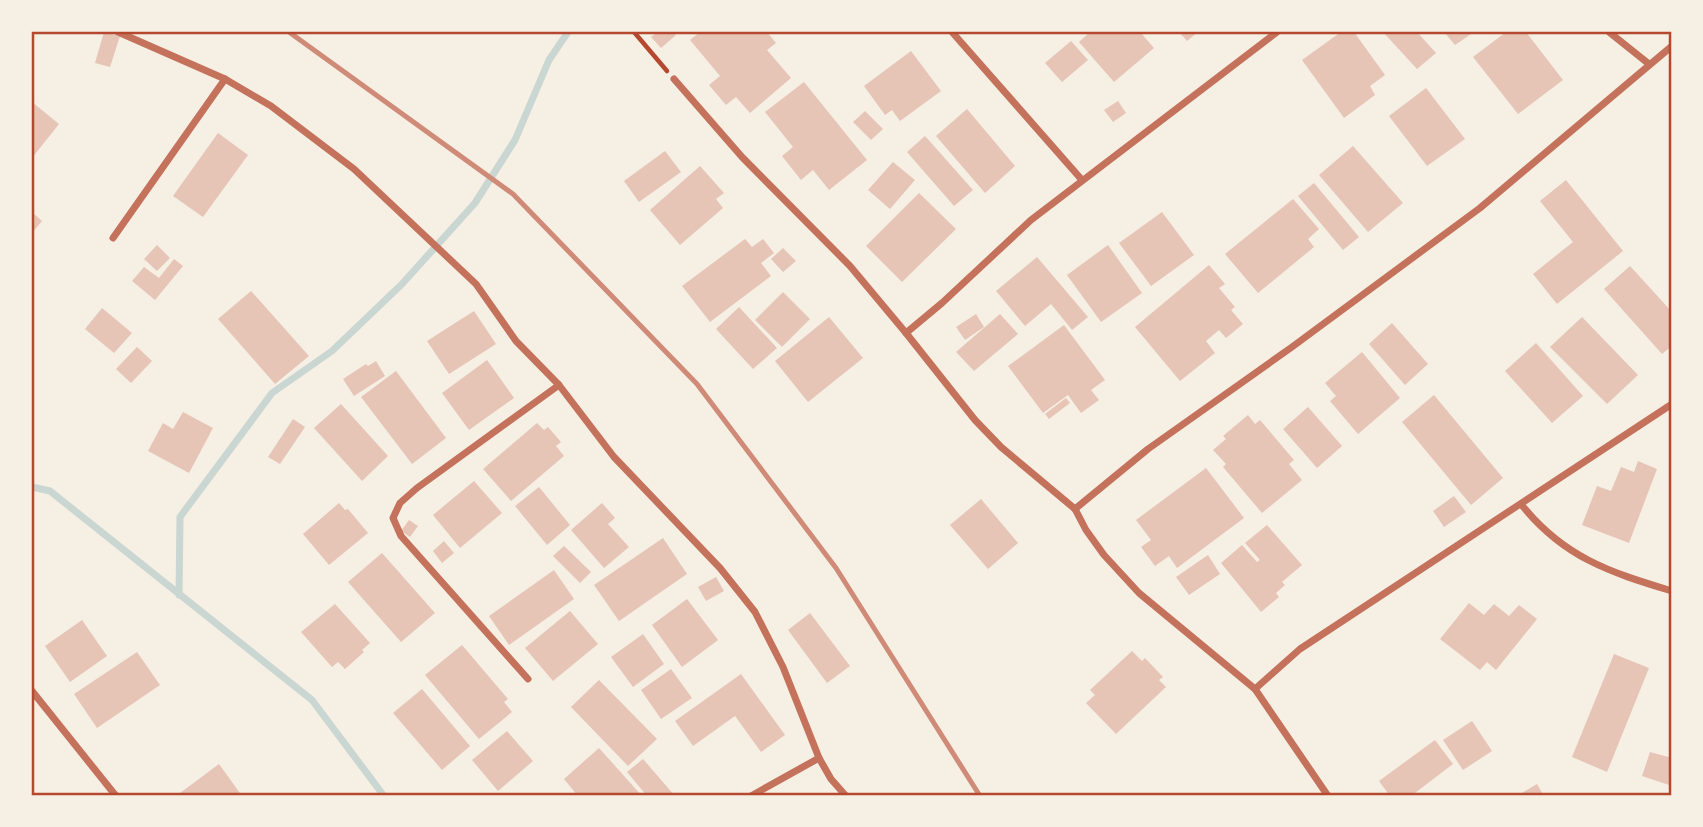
<svg xmlns="http://www.w3.org/2000/svg" width="1703" height="827" viewBox="0 0 1703 827" font-family="Quicksand,sans-serif">
	<style>
		.lines { fill: none; stroke-linecap: round; stroke-linejoin: round }
		.stream { stroke: #c9d6d2; stroke-width: 7 }
		.building { fill: #e6c5b7 }
		.path { stroke: #b5482f; stroke-width: 4.5 }
		.minor { stroke: #c5725c; stroke-width: 7 }
		.rail { stroke: #cf8b77; stroke-width: 5 }
		.neatline { fill: none; stroke: #b5482f; stroke-width: 2.5 }
	</style>
	<rect width="100%" height="100%" fill="#f6efe4"/>
	<g class="lines">
		<g class="stream">
			<polyline points="32,487 50,491 312,700 384,796"/>
			<polyline points="179,595 180,517 272,393 332,351 402,284 475,203 515,140 549,60 568,32"/>
		</g>
	</g>
	<g class="building">
		<polygon points="104,32 120,36 110,67 95,63"/>
		<polygon points="658,32 673,32 676,35 661,48 651,37"/>
		<polygon points="700,32 767,32 776,43 767,50 791,78 750,113 736,97 726,105 709,85 720,76 690,40"/>
		<polygon points="1090,32 1140,32 1154,48 1114,82 1079,42"/>
		<polygon points="1179,32 1198,32 1187,41"/>
		<polygon points="1341,32 1354,32 1385,75 1370,86 1375,95 1344,118 1302,60"/>
		<polygon points="1383,32 1417,32 1436,53 1417,69"/>
		<polygon points="1444,32 1474,32 1455,45"/>
		<polygon points="1506,32 1526,32 1563,80 1518,114 1473,57"/>
		<polygon points="1071,41 1088,60 1062,82 1045,63"/>
		<polygon points="911,51 941,91 900,121 892,110 885,115 864,86"/>
		<polygon points="804,82 867,160 829,190 813,170 801,180 782,156 793,147 765,112"/>
		<polygon points="1426,88 1465,139 1427,166 1389,116"/>
		<polygon points="1118,101 1126,113 1113,122 1104,110"/>
		<polygon points="32,102 59,124 32,158"/>
		<polygon points="967,109 1015,166 985,193 936,136"/>
		<polygon points="865,111 883,129 871,140 853,122"/>
		<polygon points="218,133 248,155 203,217 173,196"/>
		<polygon points="925,136 973,190 954,206 907,152"/>
		<polygon points="1353,146 1403,203 1368,232 1319,175"/>
		<polygon points="665,151 681,172 639,202 624,181"/>
		<polygon points="893,162 915,180 890,209 868,190"/>
		<polygon points="700,166 724,193 716,199 723,208 680,245 650,210"/>
		<polygon points="1566,180 1623,251 1557,304 1533,274 1573,242 1540,201"/>
		<polygon points="1314,183 1359,237 1343,250 1298,196"/>
		<polygon points="919,193 956,229 902,282 866,246"/>
		<polygon points="1293,199 1319,229 1308,239 1314,247 1258,293 1225,254"/>
		<polygon points="32,212 42,221 32,233"/>
		<polygon points="1162,212 1194,255 1151,286 1119,243"/>
		<polygon points="745,239 752,247 763,239 774,253 761,263 771,276 710,322 682,286"/>
		<polygon points="157,245 170,258 157,271 144,259"/>
		<polygon points="1108,245 1142,293 1101,322 1067,275"/>
		<polygon points="783,248 796,261 783,272 771,259"/>
		<polygon points="1037,257 1088,317 1072,330 1051,304 1025,326 996,291"/>
		<polygon points="174,259 183,266 155,300 132,281 144,267 159,278"/>
		<polygon points="1209,265 1225,284 1219,288 1235,307 1231,310 1243,324 1226,338 1219,330 1206,341 1215,353 1180,381 1135,327"/>
		<polygon points="1630,266 1672,312 1672,346 1662,354 1604,289"/>
		<polygon points="251,291 309,356 275,384 218,319"/>
		<polygon points="783,292 810,319 782,347 755,320"/>
		<polygon points="739,307 777,348 753,369 716,329"/>
		<polygon points="102,308 132,333 114,353 85,329"/>
		<polygon points="474,311 496,344 449,374 427,341"/>
		<polygon points="976,314 984,327 965,340 956,327"/>
		<polygon points="1000,314 1018,334 974,371 956,352"/>
		<polygon points="829,317 863,358 808,402 775,361"/>
		<polygon points="1582,317 1638,375 1607,404 1550,347"/>
		<polygon points="1392,323 1428,364 1405,385 1369,344"/>
		<polygon points="1064,325 1105,380 1091,390 1099,400 1081,413 1068,395 1043,413 1008,366"/>
		<polygon points="1536,343 1583,396 1552,423 1505,371"/>
		<polygon points="137,347 152,361 131,383 116,369"/>
		<polygon points="1362,352 1400,398 1358,434 1330,401 1336,396 1325,383"/>
		<polygon points="487,360 514,398 469,430 442,393"/>
		<polygon points="376,361 385,376 354,396 343,379 366,364 368,366"/>
		<polygon points="396,371 446,438 412,464 361,397"/>
		<polygon points="1434,395 1503,478 1471,505 1402,422"/>
		<polygon points="1066,398 1070,403 1049,419 1045,414"/>
		<polygon points="341,404 388,456 362,481 314,428"/>
		<polygon points="1308,407 1342,446 1317,468 1283,429"/>
		<polygon points="183,412 213,428 189,473 148,451 163,423 173,429"/>
		<polygon points="1248,415 1255,424 1260,420 1294,460 1289,464 1302,480 1262,513 1223,467 1226,464 1213,450 1226,439 1223,436"/>
		<polygon points="293,419 305,427 280,464 268,457"/>
		<polygon points="537,423 544,430 548,427 561,442 556,446 564,456 511,501 483,469"/>
		<polygon points="1638,461 1657,469 1629,543 1582,525 1597,486 1611,491 1621,467 1634,472"/>
		<polygon points="1206,468 1244,518 1177,568 1169,556 1155,566 1141,547 1151,540 1136,520"/>
		<polygon points="474,481 502,513 460,548 433,515"/>
		<polygon points="539,487 570,525 547,545 515,506"/>
		<polygon points="1454,496 1466,512 1444,527 1433,511"/>
		<polygon points="981,499 1018,543 988,569 950,525"/>
		<polygon points="339,503 345,510 348,509 368,533 329,565 303,534"/>
		<polygon points="602,503 615,518 608,524 629,547 604,568 571,530"/>
		<polygon points="409,520 418,526 410,537 401,531"/>
		<polygon points="1267,525 1302,565 1282,582 1285,585 1276,593 1279,597 1261,612 1221,563 1242,545 1257,562 1260,560 1245,543"/>
		<polygon points="663,538 687,574 619,621 594,585"/>
		<polygon points="444,541 454,553 442,563 433,551"/>
		<polygon points="564,546 591,572 580,583 553,556"/>
		<polygon points="382,553 435,613 401,642 348,582"/>
		<polygon points="1208,555 1220,574 1189,595 1176,577"/>
		<polygon points="554,570 574,599 509,645 489,616"/>
		<polygon points="716,577 724,591 706,601 698,587"/>
		<polygon points="687,599 718,640 682,667 652,625"/>
		<polygon points="1469,603 1484,615 1494,604 1509,616 1519,605 1537,619 1496,670 1487,662 1480,670 1440,639"/>
		<polygon points="335,604 370,643 362,650 364,652 345,669 338,662 332,667 301,632"/>
		<polygon points="570,611 598,644 553,681 525,648"/>
		<polygon points="810,613 850,666 827,683 788,630"/>
		<polygon points="82,620 107,656 70,682 45,646"/>
		<polygon points="643,634 664,664 633,687 611,657"/>
		<polygon points="462,645 508,699 504,702 512,712 479,739 425,675"/>
		<polygon points="1132,651 1142,661 1145,658 1163,677 1159,680 1166,687 1116,734 1086,703 1095,695 1090,690"/>
		<polygon points="137,652 160,685 97,728 74,694"/>
		<polygon points="1614,654 1649,668 1607,772 1572,757"/>
		<polygon points="671,669 692,698 661,719 641,690"/>
		<polygon points="741,674 785,735 761,752 735,716 693,746 675,721"/>
		<polygon points="599,680 657,739 628,766 571,707"/>
		<polygon points="422,689 470,746 442,770 393,713"/>
		<polygon points="1472,721 1492,751 1463,770 1443,740"/>
		<polygon points="507,731 533,761 498,791 472,760"/>
		<polygon points="1435,740 1453,764 1411,796 1390,796 1379,781"/>
		<polygon points="599,748 642,796 578,796 564,779"/>
		<polygon points="1650,752 1672,758 1672,786 1642,776"/>
		<polygon points="643,759 675,796 647,796 627,772"/>
		<polygon points="219,764 242,796 176,796"/>
		<polygon points="1537,784 1544,796 1517,796"/>
	</g>
	<g class="lines">
		<polyline class="path" points="634,32 667,71"/>
		<g class="minor">
			<polyline points="118,32 225,79 271,106 354,169 476,284 516,341 559,385 614,457 720,568 755,612 783,667 819,758 831,779 846,796"/>
			<polyline points="952,32 1082,180"/>
			<polyline points="1609,32 1649,64"/>
			<polyline points="674,79 742,157 850,266 906,333 975,420 1001,447 1075,509 1086,530 1104,555 1139,593 1255,689 1328,796"/>
			<polyline points="113,238 225,79"/>
			<polyline points="906,333 942,303 1031,220 1277,32"/>
			<path d="M1521,504C1563,557 1609,572 1672,591"/>
			<polyline points="1075,509 1148,449 1292,347 1480,208 1672,46"/>
			<polyline points="528,679 401,536 393,518 400,503 417,488 559,385"/>
			<polyline points="1255,689 1300,649 1672,404"/>
			<polyline points="32,691 116,796"/>
			<polyline points="751,796 819,758"/>
		</g>
		<polyline class="rail" points="289,32 513,194 697,384 836,568 980,796"/>
	</g>
	<rect width="1703" height="827" fill="none" stroke="#f6efe4" stroke-width="66"/>
	<rect x="33" y="33" width="1637" height="761" class="neatline"/>
</svg>
